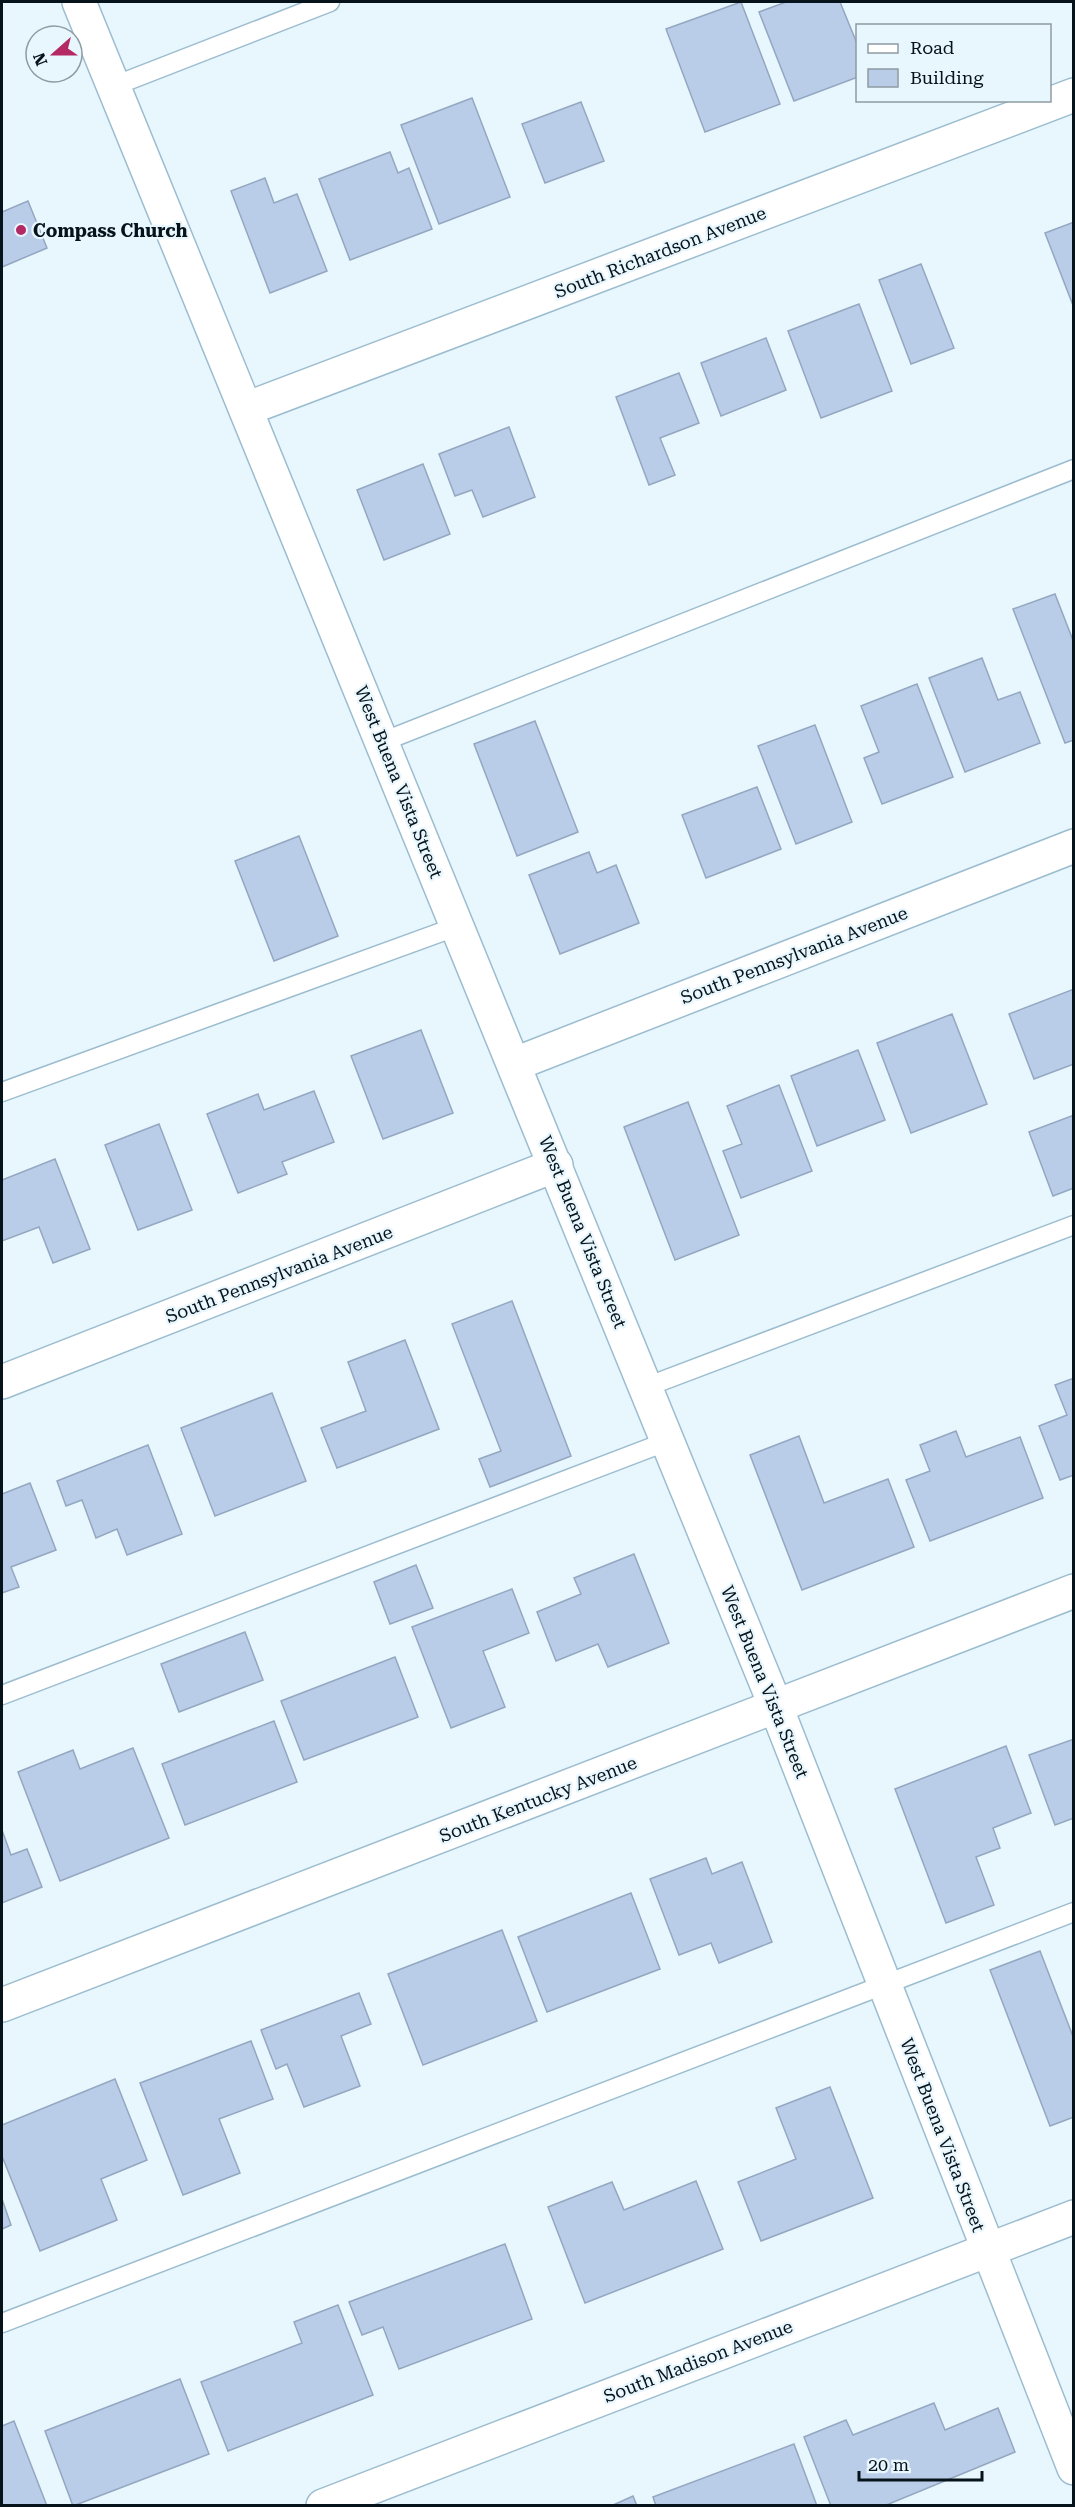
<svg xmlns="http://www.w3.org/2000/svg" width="1075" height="2507" viewBox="0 0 1075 2507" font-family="'Roboto Serif',serif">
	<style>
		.building { fill: #bacde8; stroke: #94a7c1; stroke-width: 1.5 }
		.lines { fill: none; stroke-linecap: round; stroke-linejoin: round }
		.service-casing { stroke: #9cbdcf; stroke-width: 21 }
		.minor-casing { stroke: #9cbdcf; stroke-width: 36 }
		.service { stroke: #fff; stroke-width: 18 }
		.minor { stroke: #fff; stroke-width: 33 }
		.poi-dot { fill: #b42964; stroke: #e8f6fd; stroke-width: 2 }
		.labels { text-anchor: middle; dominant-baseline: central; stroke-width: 4.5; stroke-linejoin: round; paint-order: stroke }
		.poi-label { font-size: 18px; font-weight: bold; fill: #07131a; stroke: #e8f6fd; text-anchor: start }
		.street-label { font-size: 18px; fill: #07131a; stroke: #e8f6fd }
	</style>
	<rect width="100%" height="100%" fill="#e8f6fd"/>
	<g class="building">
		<polygon points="741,2 780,104 705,132 666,29"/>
		<polygon points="786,2 840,2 858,46 858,77 794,101 759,12"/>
		<polygon points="472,98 510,197 439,224 401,125"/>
		<polygon points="581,102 604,161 545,183 522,124"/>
		<polygon points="390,152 398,173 409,168 432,229 350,260 319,179"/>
		<polygon points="265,178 274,203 297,194 327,271 270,293 231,191"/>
		<polygon points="28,201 47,248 2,267 2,212"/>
		<polygon points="1074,222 1074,308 1045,233"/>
		<polygon points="921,264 954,348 911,364 879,280"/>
		<polygon points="859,304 892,391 821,418 788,331"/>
		<polygon points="766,338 786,390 721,416 701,363"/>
		<polygon points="679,373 699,423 660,438 675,475 649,485 616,397"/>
		<polygon points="509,427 535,497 483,517 472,490 455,496 439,454"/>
		<polygon points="423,464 450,534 384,560 357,490"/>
		<polygon points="1055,594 1074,643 1074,740 1065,743 1013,609"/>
		<polygon points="982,658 998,700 1020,692 1040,743 965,772 929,678"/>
		<polygon points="917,684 953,777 882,804 864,758 879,752 861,706"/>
		<polygon points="535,721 578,832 517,856 474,744"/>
		<polygon points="815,725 852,822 796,844 758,746"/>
		<polygon points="757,787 781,849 706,878 682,815"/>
		<polygon points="299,836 338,936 274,961 235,861"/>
		<polygon points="589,852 597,873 616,865 639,923 560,954 529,875"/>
		<polygon points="1074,989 1074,1064 1034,1079 1009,1014"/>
		<polygon points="952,1014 987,1104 911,1133 877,1043"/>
		<polygon points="421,1030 453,1113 383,1139 351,1056"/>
		<polygon points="858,1050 885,1120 817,1146 791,1076"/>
		<polygon points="779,1085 812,1171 741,1198 723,1151 742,1144 727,1106"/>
		<polygon points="314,1091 334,1142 282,1162 287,1174 238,1193 207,1114 258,1094 264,1110"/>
		<polygon points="688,1102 739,1235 675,1260 624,1127"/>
		<polygon points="1074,1115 1074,1188 1053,1196 1029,1132"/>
		<polygon points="159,1124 192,1210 138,1230 105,1145"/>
		<polygon points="55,1159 90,1249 53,1263 39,1227 2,1241 2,1180"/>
		<polygon points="512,1301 571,1456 490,1487 479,1459 501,1451 452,1324"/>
		<polygon points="405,1340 439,1429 337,1468 321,1428 366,1411 348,1362"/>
		<polygon points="1074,1378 1074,1475 1060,1480 1039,1426 1067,1415 1055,1385"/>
		<polygon points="272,1393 306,1481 215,1516 181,1428"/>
		<polygon points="956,1431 966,1457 1020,1437 1043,1498 930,1541 906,1480 930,1471 920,1445"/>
		<polygon points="799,1436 824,1503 888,1479 914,1547 802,1590 750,1455"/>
		<polygon points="148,1445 182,1534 127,1555 117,1529 96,1538 82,1500 66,1506 57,1481"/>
		<polygon points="30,1483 56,1550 11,1567 19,1587 2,1593 2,1494"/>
		<polygon points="634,1554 669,1643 608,1667 598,1644 556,1661 537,1612 581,1594 574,1578"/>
		<polygon points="416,1565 433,1608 390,1624 374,1582"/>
		<polygon points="512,1589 529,1633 483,1651 505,1707 451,1728 412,1627"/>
		<polygon points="245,1632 263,1680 179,1712 161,1664"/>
		<polygon points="395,1657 418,1717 304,1760 281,1701"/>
		<polygon points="274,1721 297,1782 185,1825 162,1764"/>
		<polygon points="1074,1739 1074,1818 1055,1825 1029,1755"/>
		<polygon points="1006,1746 1031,1813 993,1828 1000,1848 976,1857 994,1905 946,1923 895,1789"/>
		<polygon points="133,1748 169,1838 60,1881 18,1772 73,1750 80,1769"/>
		<polygon points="2,1830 11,1855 27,1849 42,1887 2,1903"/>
		<polygon points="706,1858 712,1874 742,1862 772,1942 719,1963 711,1943 679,1955 650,1879"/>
		<polygon points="631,1893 660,1969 547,2012 518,1937"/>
		<polygon points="502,1930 537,2021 423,2065 388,1974"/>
		<polygon points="1040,1951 1074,2039 1074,2117 1050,2126 990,1970"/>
		<polygon points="359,1993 371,2024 341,2036 360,2086 304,2107 287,2064 276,2069 261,2030"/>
		<polygon points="251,2041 273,2099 219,2119 240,2173 183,2195 140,2083"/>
		<polygon points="115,2079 147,2160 101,2179 117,2220 40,2251 2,2156 2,2125"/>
		<polygon points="830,2087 873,2198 761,2241 738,2182 796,2159 776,2108"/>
		<polygon points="696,2181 723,2249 585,2303 548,2207 612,2182 624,2210"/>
		<polygon points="2,2199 11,2225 2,2229"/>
		<polygon points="505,2244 532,2319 399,2369 383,2327 362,2335 349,2302"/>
		<polygon points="338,2305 373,2395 228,2451 201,2382 302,2343 294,2322"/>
		<polygon points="180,2379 209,2454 73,2506 45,2431"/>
		<polygon points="934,2403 945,2430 998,2408 1015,2452 884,2506 831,2506 804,2437 846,2420 853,2435"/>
		<polygon points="14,2421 47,2506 2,2506 2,2426"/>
		<polygon points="794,2444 817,2506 656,2506 653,2497"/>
		<polygon points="633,2496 637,2506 611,2506"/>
	</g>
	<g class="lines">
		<g class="service-casing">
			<g id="service">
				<polyline points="114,86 330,2"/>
				<polyline points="382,742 1074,469"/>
				<polyline points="2,1092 458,926"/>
				<polyline points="646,1387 1074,1225"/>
				<polyline points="2,1695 668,1441"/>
				<polyline points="2,2323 1074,1912"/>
			</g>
		</g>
		<g class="minor-casing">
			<g id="minor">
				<polyline points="79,2 776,1707 1074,2468"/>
				<polyline points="246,409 1074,95"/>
				<polyline points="515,1064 1074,846"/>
				<polyline points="2,1382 556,1165"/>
				<polyline points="2,2005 1074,1591"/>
				<polyline points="323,2506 1074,2217"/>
			</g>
		</g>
		<use href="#service" class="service"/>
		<use href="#minor" class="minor"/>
	</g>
	<circle class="poi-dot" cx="21" cy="230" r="6"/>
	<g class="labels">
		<g class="poi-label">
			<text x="33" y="230">Compass Church</text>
		</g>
		<g class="street-label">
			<text transform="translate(660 252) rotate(-21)">South Richardson Avenue</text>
			<text transform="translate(399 782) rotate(68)">West Buena Vista Street</text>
			<text transform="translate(794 955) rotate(-21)">South Pennsylvania Avenue</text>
			<text transform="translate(583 1232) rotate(68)">West Buena Vista Street</text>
			<text transform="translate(279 1274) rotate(-21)">South Pennsylvania Avenue</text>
			<text transform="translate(765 1682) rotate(68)">West Buena Vista Street</text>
			<text transform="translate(538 1799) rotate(-21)">South Kentucky Avenue</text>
			<text transform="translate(943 2135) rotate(69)">West Buena Vista Street</text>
			<text transform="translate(698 2361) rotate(-21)">South Madison Avenue</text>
		</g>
	</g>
	<rect width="1075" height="2507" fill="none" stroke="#07131a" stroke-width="6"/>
	<rect x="856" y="24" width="195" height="78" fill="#e8f6fd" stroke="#8e9ba2" stroke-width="1.5"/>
	<rect x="868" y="44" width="30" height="9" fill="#ffffff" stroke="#8e9ba2" stroke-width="1.5"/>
	<text x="910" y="54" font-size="18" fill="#07131a">Road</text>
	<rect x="868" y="69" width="30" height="18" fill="#bacde8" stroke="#8e9ba2" stroke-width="1.5"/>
	<text x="910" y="84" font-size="18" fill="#07131a">Building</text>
	<g transform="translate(54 54) rotate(249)"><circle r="28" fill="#e8f6fd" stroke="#8e9ba2" stroke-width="1.5"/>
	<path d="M0-4.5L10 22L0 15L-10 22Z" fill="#b42964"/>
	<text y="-9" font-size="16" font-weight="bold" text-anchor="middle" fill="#07131a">N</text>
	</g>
	<path d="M859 2471v9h123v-9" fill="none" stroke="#07131a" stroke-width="3"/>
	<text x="868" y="2471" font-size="18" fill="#07131a" stroke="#e8f6fd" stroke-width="4.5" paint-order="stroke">20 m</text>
</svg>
